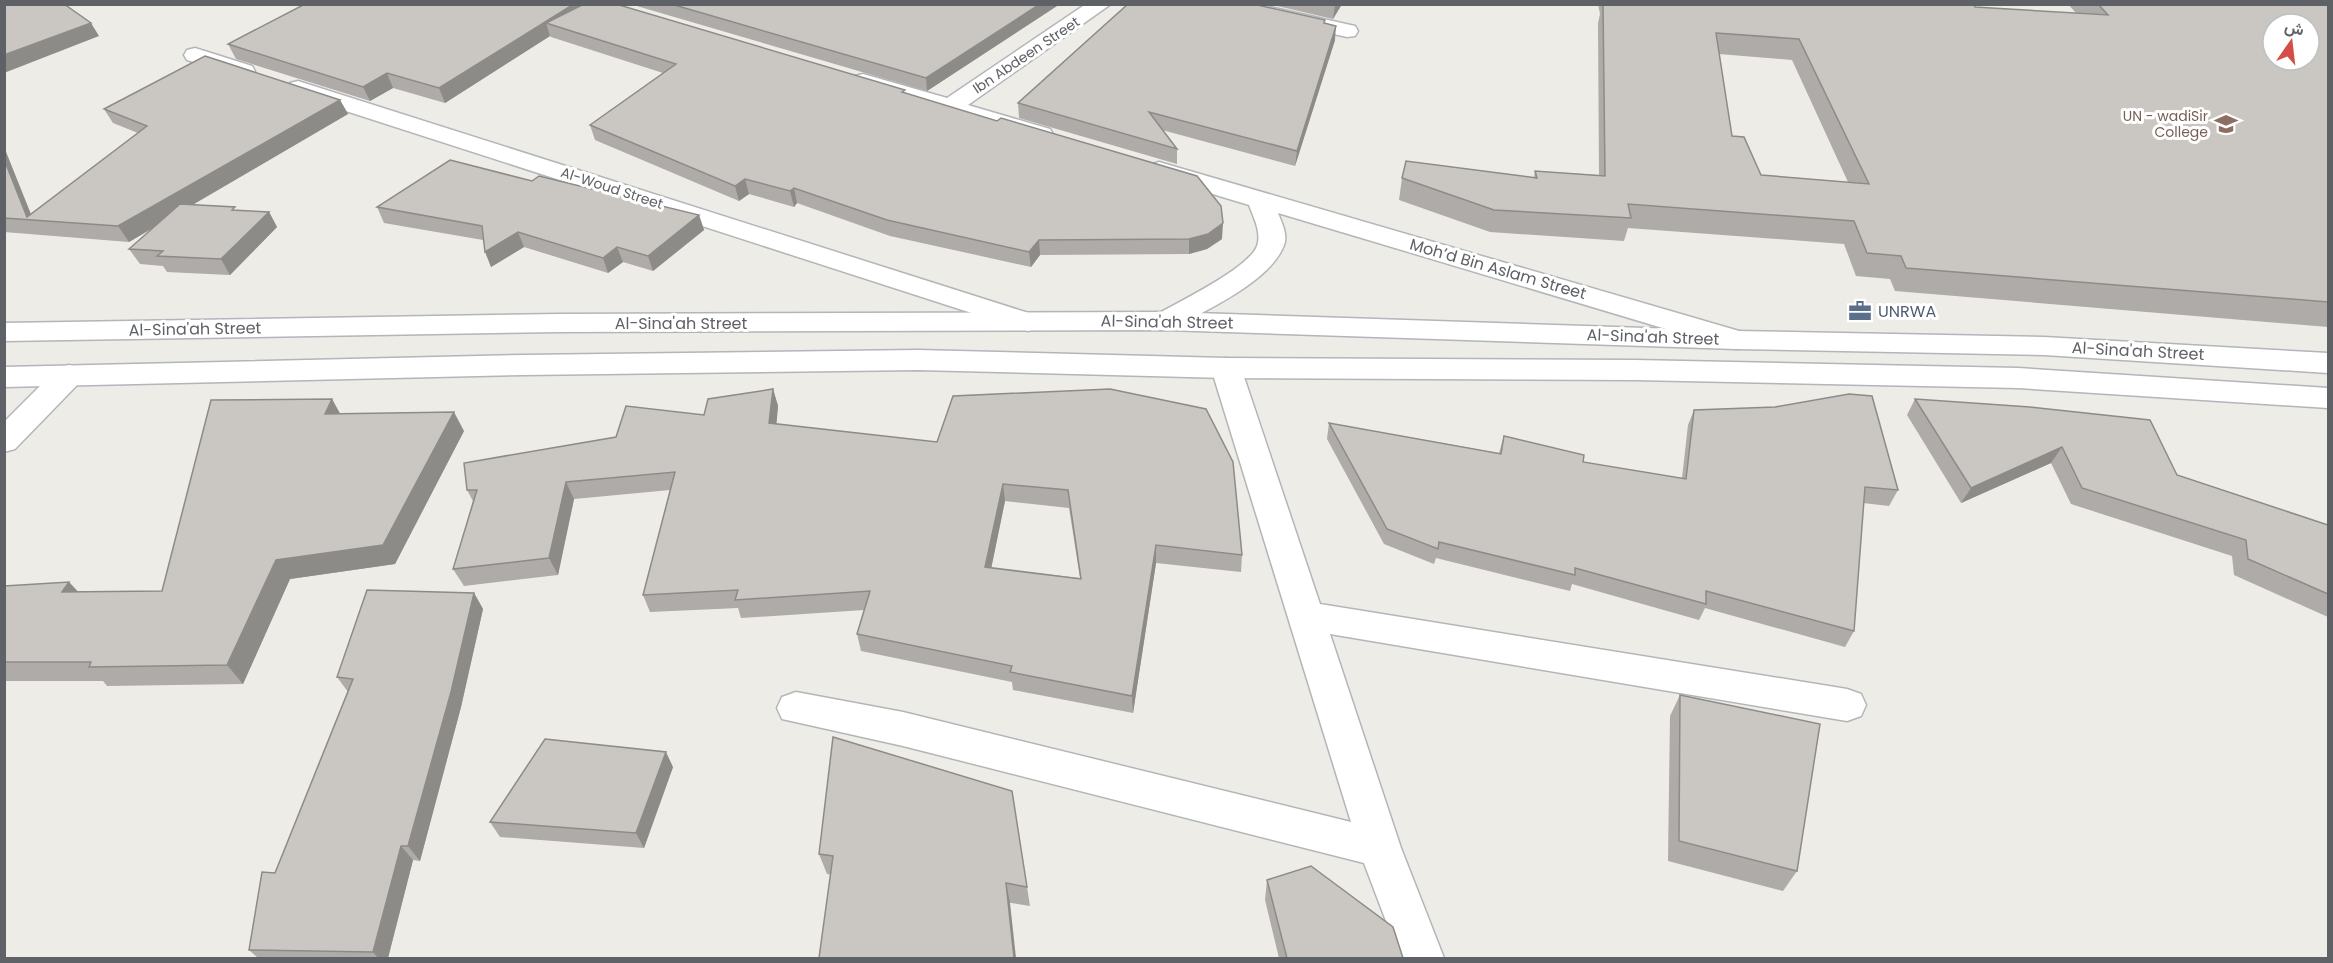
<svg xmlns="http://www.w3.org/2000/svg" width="2333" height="963" viewBox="0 0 2333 963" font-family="Poppins,Vazirmatn,sans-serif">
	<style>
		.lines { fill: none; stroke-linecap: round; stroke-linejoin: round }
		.minor-casing { stroke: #b3b6b9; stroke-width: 3 }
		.secondary-casing { stroke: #b2b5b9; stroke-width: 3 }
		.minor { fill: #fff; fill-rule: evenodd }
		.secondary { fill: #fff; fill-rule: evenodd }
		.wall { fill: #aeaba8; fill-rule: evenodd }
		.shaded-wall { fill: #8d8b88 }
		.building { fill: #cac7c3; stroke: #8d8b88; stroke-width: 1.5; fill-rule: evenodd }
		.labels { text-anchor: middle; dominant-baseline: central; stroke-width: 6; stroke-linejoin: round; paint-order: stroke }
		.far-street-label { font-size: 14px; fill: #5e6165; stroke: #fff }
		.far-education-label { font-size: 14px; fill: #785e54; stroke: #fff; text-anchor: end }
		.street-label { font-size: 16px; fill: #5e6165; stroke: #fff }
		.service-label { font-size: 16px; fill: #4e5e75; stroke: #fff; text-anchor: start }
	</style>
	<rect width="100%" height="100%" fill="#eeece6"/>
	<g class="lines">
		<g class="minor-casing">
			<g id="minor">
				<polygon points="1086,4 1111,4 968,105 1050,129 1053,134 1050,139 1041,141 1032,139 855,86 852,81 855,76 863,74 947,98"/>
				<polygon points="1215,4 1256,4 1355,26 1358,31 1355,36 1347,37 1218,8"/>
				<polygon points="195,48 252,66 255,71 252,76 244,78 187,60 184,55 187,50"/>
				<polygon points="298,81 1038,316 1042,322 1038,328 1028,331 1018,328 290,93 287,88 290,83"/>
				<path d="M1159,162L1746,333L1751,340L1746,347L1736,349L1726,347L1278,213C1282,223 1288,235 1284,245C1271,281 1208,309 1176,327L1166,330L1156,327L1152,321L1156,315C1178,302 1248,269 1257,246C1262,233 1253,216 1249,205L1150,175L1146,170L1150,165Z"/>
				<polygon points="1226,358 1237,361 1241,368 1320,604 1847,689 1861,694 1866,705 1861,716 1847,721 1330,634 1401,848 1444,958 1400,958 1364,863 903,746 782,719 777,708 782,697 796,692 903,712 1351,822 1211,368 1215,361"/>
				<polygon points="69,365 80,368 84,375 80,382 15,449 4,452 4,422 58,368"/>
			</g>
		</g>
		<g class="secondary-casing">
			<g id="secondary">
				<polygon points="1166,312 1736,331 2044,337 2328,353 2328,373 2044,355 1736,349 1166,330 559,332 4,341 4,323 559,314"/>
				<polygon points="918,350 1226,358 1635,360 2018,368 2328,388 2328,408 2018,388 1635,380 1226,378 918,370 524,375 4,387 4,367 524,355"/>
			</g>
		</g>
		<use href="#minor" class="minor"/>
		<use href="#secondary" class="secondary"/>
	</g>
	<g class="wall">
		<polygon points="305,4 580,4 581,6 906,93 1222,239 1207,249 1189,254 1040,255 1031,267 890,236 797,203 794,207 749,194 739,201 595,140 590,125 663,73 551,37 550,36 445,103 393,88 370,101 236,59 228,44"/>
		<polygon points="630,4 1060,4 927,91"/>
		<polygon points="1269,4 1342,4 1333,19"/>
		<path d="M1598,4H1974L1975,7L2076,13L2068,4H2328V327L1895,291L1890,279L1856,276L1844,244L1628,228L1624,241L1490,232L1399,200L1402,178H1534L1535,171L1599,175L1598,23L1600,14ZM1719,54L1792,60L1848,182L1761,175L1732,136Z"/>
		<polygon points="1325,23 1335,40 1295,166 1162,130 1177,149 1177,164 1019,118 1018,103"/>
		<polygon points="340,100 348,114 192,205 237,211 269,212 277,227 230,275 167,272 163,266 140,264 129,249 154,227 129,242 4,232 4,147 31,214 138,133 113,123 104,109"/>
		<polygon points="532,181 699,215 704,230 653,271 623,262 608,273 524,247 491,267 483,240 384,223 377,207"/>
		<path d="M773,389L778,406L776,424L937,442L1242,555L1241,572L1156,563L1133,713L1013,690L1012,682L861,651L857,634L864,610L741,618L738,608L650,612L643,595L670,490L574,499L558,575L464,586L453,569L473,501L467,490L616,437L704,415ZM1005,501L1069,508L1080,578L991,568Z"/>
		<polygon points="332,399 340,414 464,431 395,564 290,579 243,684 107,686 103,681 4,681 4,586 78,592 162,591"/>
		<polygon points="1915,399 2177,475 2328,525 2328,617 2234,575 2232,556 2071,504 2051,463 1961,503 1907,415"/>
		<polygon points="1694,410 1898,490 1889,506 1863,503 1854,631 1845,647 1705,608 1699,620 1572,584 1570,591 1436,558 1434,564 1384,544 1327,439 1329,423 1499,453 1504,436 1583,462 1682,478 1688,425"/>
		<polygon points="474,593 483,609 461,707 420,861 413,860 388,958 258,958 249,950 275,873 348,692 337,677"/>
		<polygon points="1680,695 1797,871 1783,891 1668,861 1670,716"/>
		<polygon points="673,767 644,848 500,837 490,822"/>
		<polygon points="1012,791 1030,906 827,874 819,854"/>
		<polygon points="1267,880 1403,958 1279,958 1265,900"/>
	</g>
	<g class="shaded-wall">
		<polygon points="574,4 580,4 584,15 546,23 550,36 445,103 439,88"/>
		<polygon points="1040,4 1060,4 927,91 926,78"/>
		<polygon points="1335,4 1342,4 1333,19 1335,5"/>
		<polygon points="91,23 99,36 4,73 4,55"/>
		<polygon points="1336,26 1335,40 1295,166 1297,151"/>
		<polygon points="387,73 393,88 370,101 363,87"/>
		<polygon points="340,100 348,114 129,242 118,226"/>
		<polygon points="4,147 33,220 27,217 4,159"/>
		<polygon points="745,179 749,194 739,201 735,186"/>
		<polygon points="794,188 797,203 794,207 790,191"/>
		<polygon points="269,212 277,227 230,275 221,259"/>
		<polygon points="699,215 704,230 653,271 648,256"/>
		<polygon points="1223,223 1222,239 1207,249 1189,254 1189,239"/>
		<polygon points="518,232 524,247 491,267 485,252"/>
		<polygon points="1039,240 1040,255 1031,267 1029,252"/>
		<polygon points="617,247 623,262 608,273 603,258"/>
		<polygon points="773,389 778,406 775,441 769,423"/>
		<polygon points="332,399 343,419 325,414"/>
		<polygon points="454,412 464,431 395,564 290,579 243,684 227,665 276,560"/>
		<polygon points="2062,447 2051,463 1961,503 1971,488"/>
		<polygon points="566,482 574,499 558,575 549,558"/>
		<polygon points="1003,484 1005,501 988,584 985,567"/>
		<polygon points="1156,545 1156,563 1133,713 1132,696"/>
		<polygon points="69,582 87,601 62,592"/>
		<polygon points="474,593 483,609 461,707 420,861 408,846"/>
		<polygon points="666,752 673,767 644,848 636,833"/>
		<polygon points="401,846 413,860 388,958 378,958 373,952"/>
		<polygon points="1006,883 1010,903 1016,958 1014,958"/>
	</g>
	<g class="building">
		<polygon points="4,4 64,4 91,23 4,55"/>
		<polygon points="305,4 574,4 439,88 387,73 363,87 228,44"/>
		<polygon points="584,4 616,4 905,90 902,92 997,121 1001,118 1197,176 1221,206 1223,223 1208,234 1189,239 1039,240 1029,252 887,220 794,188 790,191 745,179 735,186 590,125 676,64 546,23"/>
		<polygon points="671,4 1040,4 926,78"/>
		<polygon points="1128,4 1253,4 1325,20 1324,23 1336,26 1297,151 1149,112 1177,149 1018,103"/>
		<path d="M1603,4H1974L1975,7L2108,15L2098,4H2328V302L1906,268L1901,256L1867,253L1854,221L1628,204L1631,218L1494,210L1402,178L1406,161L1537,178L1535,171L1605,176ZM2273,24H2309V60H2273ZM1716,33L1799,39L1869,184L1761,175L1744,137L1732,136Z"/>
		<polygon points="205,56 340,100 118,226 4,218 4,159 27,217 147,126 104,109"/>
		<polygon points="450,160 532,181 539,176 699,215 648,256 617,247 603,258 518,232 485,252 482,226 377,207"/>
		<polygon points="180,204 235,207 232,210 269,212 221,259 157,256 163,251 129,249"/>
		<path d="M773,389L769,423L937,442L953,396L1110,389L1206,409L1233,462L1242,555L1156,545L1132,696L1010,672L1012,666L857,634L870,591L735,600L738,590L643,595L675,472L566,482L549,558L453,569L477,490H467L464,463L616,437L626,406L704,415L708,399ZM1003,484L1068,490L1081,579L985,567Z"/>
		<polygon points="1849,394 1872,396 1898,490 1865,487 1854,631 1706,591 1706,604 1575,568 1575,575 1439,542 1438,549 1387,529 1329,423 1501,454 1504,436 1584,455 1583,462 1686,479 1694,410 1775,407"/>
		<polygon points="332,399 325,414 454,412 383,545 276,560 227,665 89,667 91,662 4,662 4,586 69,582 62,592 162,591 211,400"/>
		<polygon points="1915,399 2030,407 2150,420 2177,475 2328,525 2328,594 2248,559 2246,540 2082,488 2062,447 1971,488"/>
		<polygon points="367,590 474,593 451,692 408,846 401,846 373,952 249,950 262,872 275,873 353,679 337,677"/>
		<polygon points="1680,695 1820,724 1797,871 1679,841"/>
		<polygon points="833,737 1012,791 1027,887 1006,883 1014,958 819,958 833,856 819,854"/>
		<polygon points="545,739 666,752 636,833 490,822"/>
		<polygon points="1311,866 1393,927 1403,958 1287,958 1267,880"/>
	</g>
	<defs>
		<g id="school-bare" transform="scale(1.8)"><path d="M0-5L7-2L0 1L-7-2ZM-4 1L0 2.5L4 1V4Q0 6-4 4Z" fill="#8d6e63" stroke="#fff" stroke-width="2.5" paint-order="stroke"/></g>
		<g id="office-bare" transform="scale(1.8)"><path d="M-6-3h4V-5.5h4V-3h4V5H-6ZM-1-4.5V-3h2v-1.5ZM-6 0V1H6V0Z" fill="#5c6f8a" stroke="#fff" stroke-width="2.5" paint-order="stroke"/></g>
	</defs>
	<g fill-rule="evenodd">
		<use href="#school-bare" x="2226" y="124"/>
		<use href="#office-bare" x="1860" y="311"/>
	</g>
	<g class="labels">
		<g class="far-street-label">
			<text transform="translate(1026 55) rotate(-34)">Ibn Abdeen Street</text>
			<text transform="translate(612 188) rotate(18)">Al-Woud Street</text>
		</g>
		<g class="far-education-label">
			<text x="2208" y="116">UN - wadiSir<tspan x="2208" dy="16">College</tspan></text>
		</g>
		<g class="street-label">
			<text transform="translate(1498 269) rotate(16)">Moh’d Bin Aslam Street</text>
			<text transform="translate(1167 322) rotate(1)">Al-Sina'ah Street</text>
			<text x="681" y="323">Al-Sina'ah Street</text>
			<text transform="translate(195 329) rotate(-1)">Al-Sina'ah Street</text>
			<text transform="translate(1653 337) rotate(2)">Al-Sina'ah Street</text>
			<text transform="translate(2138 351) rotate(3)">Al-Sina'ah Street</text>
		</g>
		<g class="service-label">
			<text x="1878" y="311">UNRWA</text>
		</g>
	</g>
	<rect width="2333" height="963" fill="none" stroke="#5e6165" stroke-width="12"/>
	<g transform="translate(2291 42) rotate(14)"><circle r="28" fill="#ffffff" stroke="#bfc0c1" stroke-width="1.5"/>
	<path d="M0-4.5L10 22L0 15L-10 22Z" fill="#d44e46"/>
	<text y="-9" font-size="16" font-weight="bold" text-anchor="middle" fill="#5e6165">ش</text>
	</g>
</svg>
